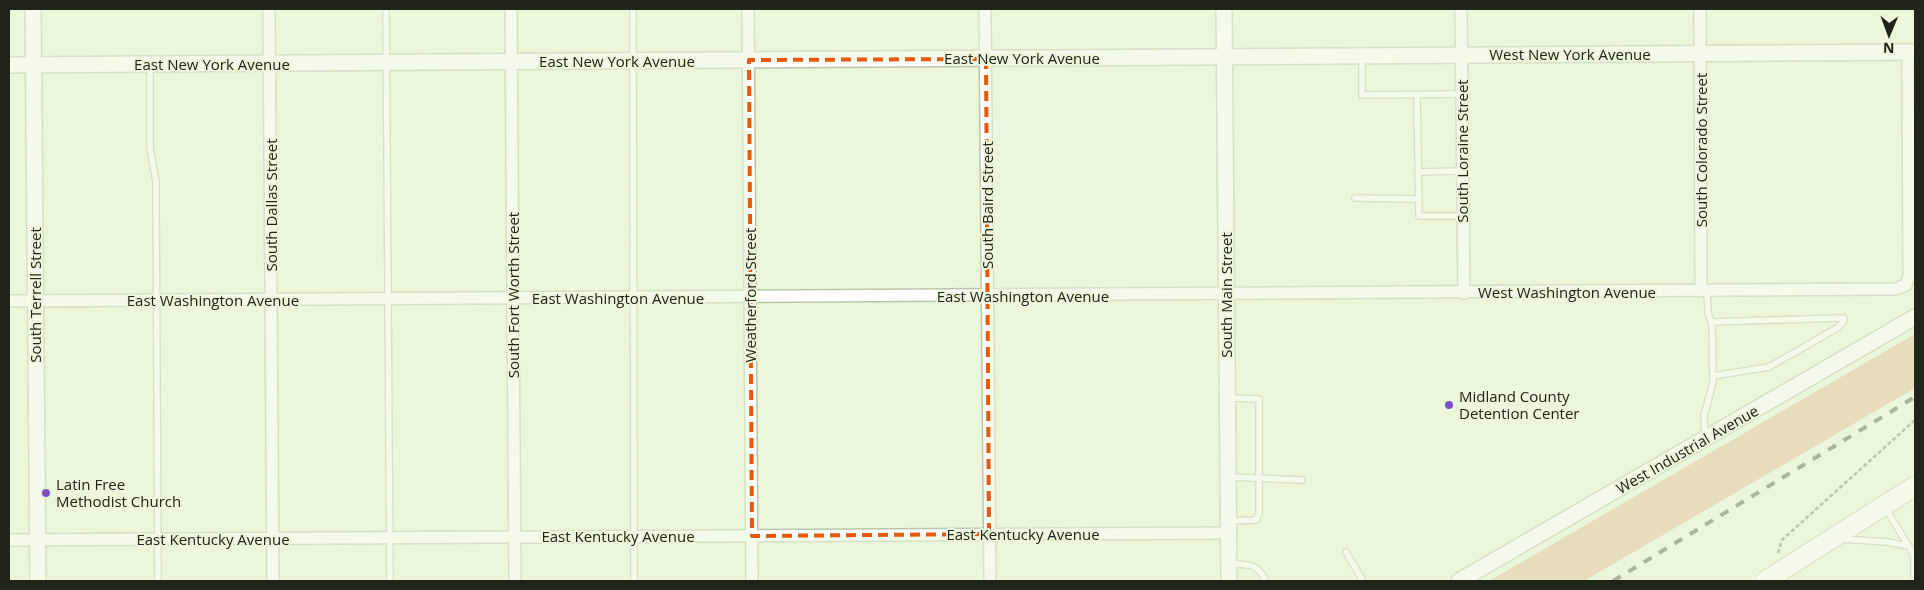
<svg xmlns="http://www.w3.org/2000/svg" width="1924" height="590" viewBox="0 0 1924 590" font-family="'Open Sans',sans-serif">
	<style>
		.green { fill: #e5bc9c }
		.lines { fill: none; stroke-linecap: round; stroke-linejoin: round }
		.service-casing { stroke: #bbc7ab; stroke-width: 8 }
		.minor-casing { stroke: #bbc7ab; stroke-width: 14 }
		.tertiary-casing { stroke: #bbc7ab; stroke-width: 18 }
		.primary-casing { stroke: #bbc7ab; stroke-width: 21 }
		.path { stroke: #808975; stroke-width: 2.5; stroke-dasharray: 4 2.5; stroke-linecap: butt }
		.service { stroke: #fff; stroke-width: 5.5 }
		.minor { stroke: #fff; stroke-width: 11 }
		.tertiary { stroke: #fff; stroke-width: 15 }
		.primary { stroke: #fff; stroke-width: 19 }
		.rail { stroke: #5d6554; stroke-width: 4; stroke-dasharray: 9 9; stroke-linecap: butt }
		.marked { fill: none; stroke: #e8590c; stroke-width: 4; stroke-dasharray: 10 6; stroke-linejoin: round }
		.poi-dot { fill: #7950c9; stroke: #eaf7da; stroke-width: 2 }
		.labels { text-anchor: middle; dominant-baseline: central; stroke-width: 4; stroke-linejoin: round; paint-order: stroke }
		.street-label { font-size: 15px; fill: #20251a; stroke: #eaf7da }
		.poi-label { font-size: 15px; fill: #20251a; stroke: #eaf7da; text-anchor: start }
	</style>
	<rect width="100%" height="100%" fill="#eaf7da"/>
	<polygon class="green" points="1915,334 1915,388 1584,581 1489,581"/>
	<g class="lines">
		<g class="service-casing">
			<g id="service">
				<polyline points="386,9 390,581"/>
				<polyline points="633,9 634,581"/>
				<polyline points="1362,58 1362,95 1462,94"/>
				<polyline points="150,66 150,148 156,182 158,581"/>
				<polyline points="1417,95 1419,216 1462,216"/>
				<polyline points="1418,172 1462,171"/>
				<polyline points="1355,198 1418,199"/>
				<polyline points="1711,322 1839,318 1844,318 1844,321 1837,328 1769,367 1713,376"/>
				<polyline points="1229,398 1259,399 1259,514 1256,520 1230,521"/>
				<polyline points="1705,437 1704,416 1713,382 1712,326 1708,312 1707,291"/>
				<polyline points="1229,477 1302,480"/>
				<polyline points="1886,509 1914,555 1914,581"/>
				<polyline points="1842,539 1887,542 1908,546"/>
				<polyline points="1346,552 1363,581"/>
				<path d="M1229,564C1249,565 1256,562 1266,581"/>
			</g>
		</g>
		<g class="minor-casing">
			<g id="minor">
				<polyline points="269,9 273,581"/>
				<polyline points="511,9 515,581"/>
				<polyline points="748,9 752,581"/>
				<polyline points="985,9 990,581"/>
				<polyline points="1461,9 1464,293"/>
				<polyline points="1700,9 1701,291"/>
				<polyline points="9,301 1895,289 1906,285 1909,276 1908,52"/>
				<polyline points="9,540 1228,533"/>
			</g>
		</g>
		<g class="tertiary-casing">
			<g id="tertiary">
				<polyline points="33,9 38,581"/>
				<polyline points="1224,9 1229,581"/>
				<polyline points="9,65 1915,52"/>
				<polyline points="1459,581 1915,317"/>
			</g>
		</g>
		<g class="primary-casing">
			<polyline id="primary" points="1765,581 1915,486"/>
		</g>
		<polyline class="path" points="1778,553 1782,540 1915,420"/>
		<use href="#service" class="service"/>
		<use href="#minor" class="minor"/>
		<use href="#tertiary" class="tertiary"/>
		<use href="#primary" class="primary"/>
		<polyline class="rail" points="1613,581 1915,397"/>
	</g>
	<path d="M0 0H1924V590H0ZM986,59L989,534L752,536L749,60Z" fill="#eaf7da" fill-opacity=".55" fill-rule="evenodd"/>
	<path class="marked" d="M986,59L989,534L752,536L749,60Z"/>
	<g class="poi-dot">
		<circle cx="1449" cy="405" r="5"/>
		<circle cx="46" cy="493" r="5"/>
	</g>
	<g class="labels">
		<g class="street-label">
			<text x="1570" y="54">West New York Avenue</text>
			<text x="1022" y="58">East New York Avenue</text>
			<text x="617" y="61">East New York Avenue</text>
			<text x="212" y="64">East New York Avenue</text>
			<text transform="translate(1701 150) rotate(-90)">South Colorado Street</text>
			<text transform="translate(1462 151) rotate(-90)">South Loraine Street</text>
			<text transform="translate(271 205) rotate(-90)">South Dallas Street</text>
			<text transform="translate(987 205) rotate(-90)">South Baird Street</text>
			<text x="1567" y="292">West Washington Avenue</text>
			<text transform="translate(35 295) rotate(-90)">South Terrell Street</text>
			<text transform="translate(513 295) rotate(-90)">South Fort Worth Street</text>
			<text transform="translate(750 295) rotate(-90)">Weatherford Street</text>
			<text transform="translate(1226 295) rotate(-90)">South Main Street</text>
			<text x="1023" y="296">East Washington Avenue</text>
			<text x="618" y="298">East Washington Avenue</text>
			<text x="213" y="300">East Washington Avenue</text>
			<text transform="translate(1687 449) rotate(-30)">West Industrial Avenue</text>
			<text x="1023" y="534">East Kentucky Avenue</text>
			<text x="618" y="536">East Kentucky Avenue</text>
			<text x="213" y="539">East Kentucky Avenue</text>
		</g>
		<g class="poi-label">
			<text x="1459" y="396">Midland County<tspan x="1459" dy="17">Detention Center</tspan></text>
			<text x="56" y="484">Latin Free<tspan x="56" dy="17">Methodist Church</tspan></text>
		</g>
	</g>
	<rect width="1924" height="590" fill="none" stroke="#20251a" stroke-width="20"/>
	<g transform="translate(1889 35) rotate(181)" stroke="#eaf7da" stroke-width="4" paint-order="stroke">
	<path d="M0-4L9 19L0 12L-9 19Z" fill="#20251a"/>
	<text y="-8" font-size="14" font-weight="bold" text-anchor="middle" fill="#20251a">N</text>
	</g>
</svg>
